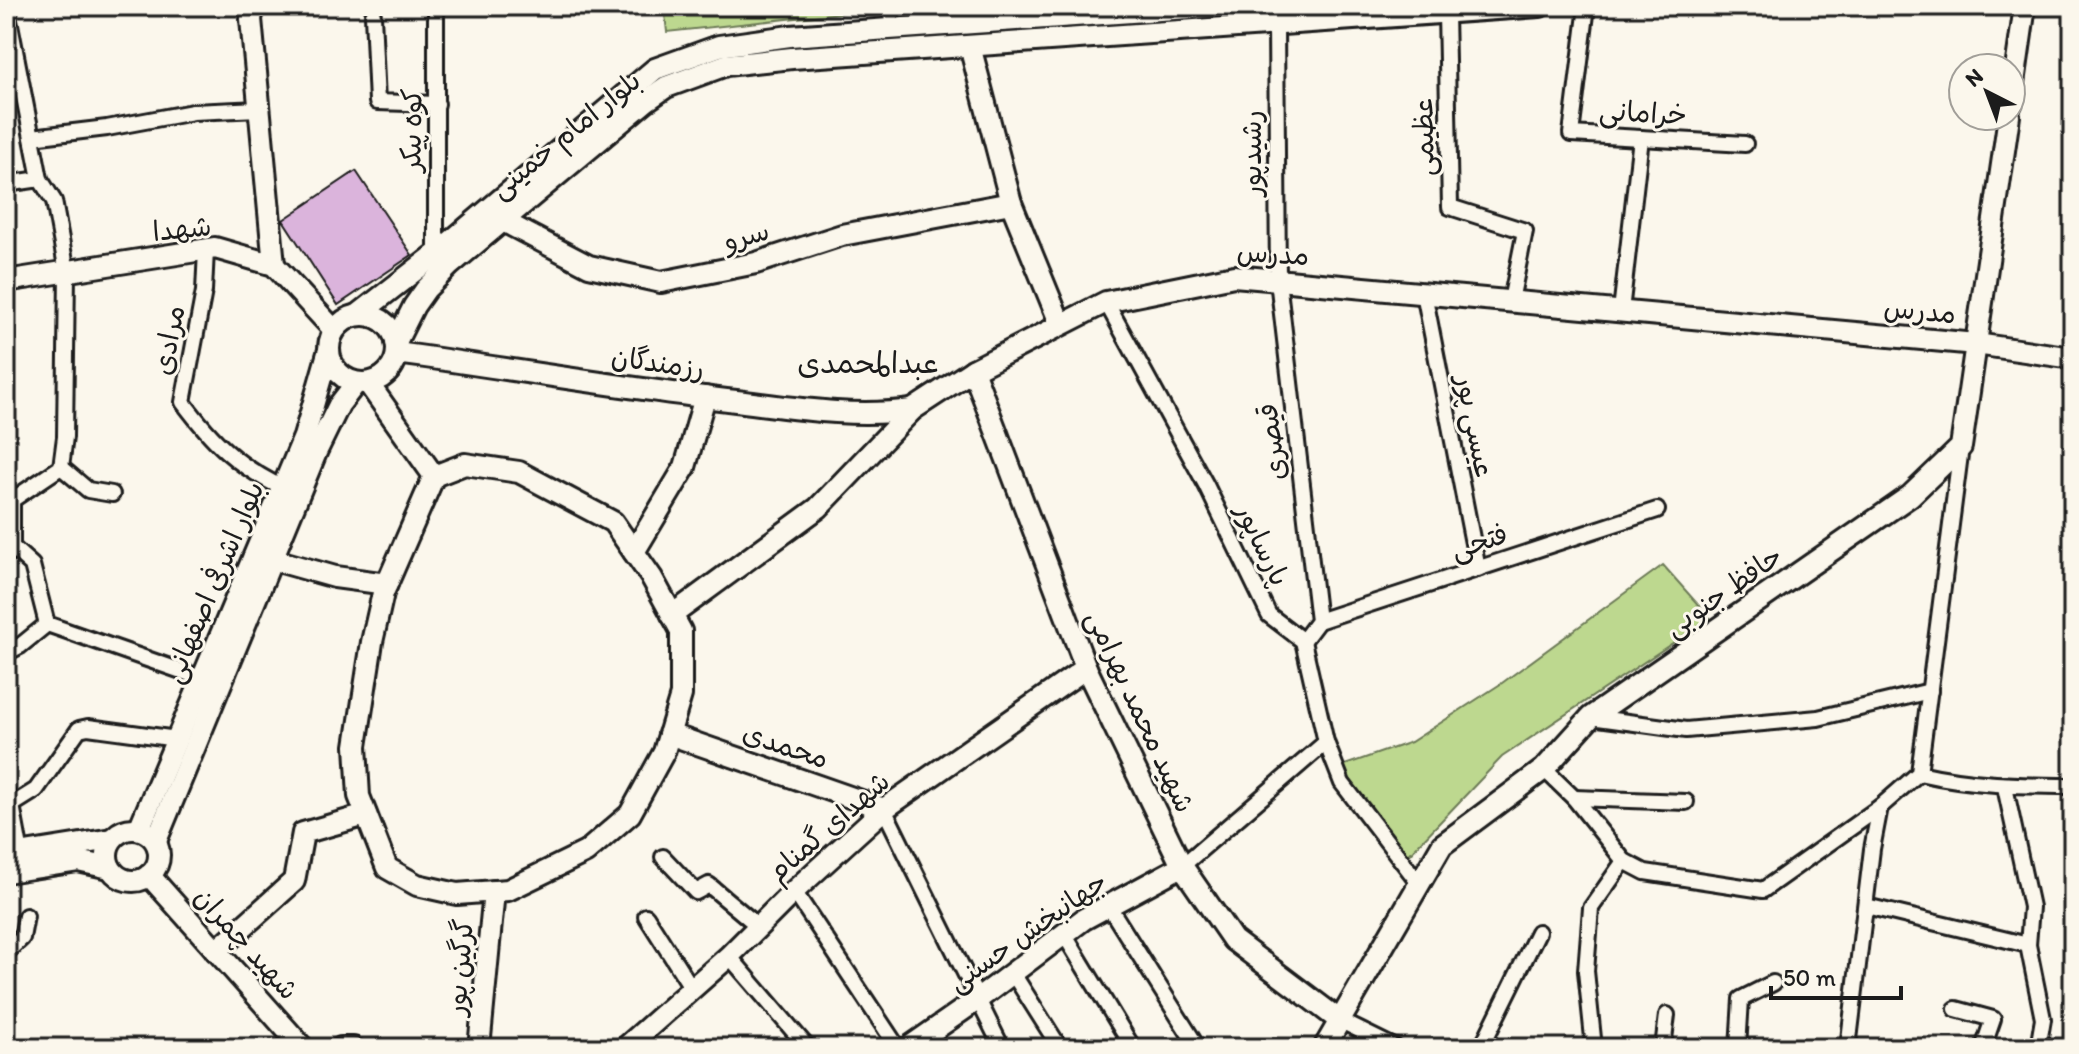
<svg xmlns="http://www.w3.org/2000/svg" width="2079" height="1054" viewBox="0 0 2079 1054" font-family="Itim,'Playpen Sans Arabic',sans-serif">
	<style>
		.green { fill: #bdd88f; stroke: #6c7a56; stroke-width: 2 }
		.building { fill: #dbb4dc; stroke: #1c1c1c; stroke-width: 2 }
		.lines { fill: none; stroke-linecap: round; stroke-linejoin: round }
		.street-casing { stroke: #1c1c1c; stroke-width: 20 }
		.secondary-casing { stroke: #1c1c1c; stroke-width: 26 }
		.street { stroke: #fbf7ec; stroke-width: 14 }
		.secondary { stroke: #fbf7ec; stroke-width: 20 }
		.labels { text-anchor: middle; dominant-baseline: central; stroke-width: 6; stroke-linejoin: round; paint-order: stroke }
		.street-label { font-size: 28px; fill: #1c1c1c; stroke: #fbf7ec }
		.neighbourhood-label { font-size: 30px; fill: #1c1c1c; stroke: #fbf7ec }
	</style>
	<rect width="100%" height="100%" fill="#fbf7ec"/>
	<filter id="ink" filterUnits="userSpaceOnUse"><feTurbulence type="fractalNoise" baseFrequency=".0125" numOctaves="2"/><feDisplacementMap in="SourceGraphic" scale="16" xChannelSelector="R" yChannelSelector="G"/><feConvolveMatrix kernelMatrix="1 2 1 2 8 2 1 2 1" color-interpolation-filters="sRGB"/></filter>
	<g filter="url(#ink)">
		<g class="green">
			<polygon points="664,6 878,6 878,9 667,32"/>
			<polygon points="1663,565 1710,618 1502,757 1398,866 1339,767 1411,742 1502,683"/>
		</g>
		<polygon class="building" points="356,171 412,255 338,305 283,220"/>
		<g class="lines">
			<g class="street-casing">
				<g id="street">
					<polyline points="890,6 893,29"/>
					<polyline points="1587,6 1571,134 1745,144"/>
					<polyline points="7,9 40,179 54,201 67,272 65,437 61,467 12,500 12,547"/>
					<polyline points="1446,13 1450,207 1525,231 1511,301"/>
					<polyline points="373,15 377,102 437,104"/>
					<polyline points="1276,25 1278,280 1318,621 1303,641"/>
					<polyline points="32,137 107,128 193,112 259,109"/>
					<polyline points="6,184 40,179"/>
					<path d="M206,250L204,291L183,402C213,442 237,466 283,488"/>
					<polyline points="436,254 436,6"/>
					<polyline points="1424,293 1478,569"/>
					<polyline points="1106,302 1206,485 1269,615 1303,641 1326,742 1342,783 1418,882"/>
					<polyline points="1621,311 1641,138"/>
					<polyline points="61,467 88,490 112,494"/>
					<polyline points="6,548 12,547 32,565 47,624 204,679"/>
					<polyline points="1318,621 1657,510"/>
					<polyline points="6,653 20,646 47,624"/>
					<polyline points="1591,717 1686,730 1818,718 1930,691"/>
					<polyline points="1544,769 1574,798 1624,861 1645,872 1763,890 1880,807 1919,773 1961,447"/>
					<path d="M1919,773C1971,785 2020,786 2073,786"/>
					<polyline points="2005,787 2031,907 2028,945 2043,1019 2038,1048"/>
					<polyline points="6,792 12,805 21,854"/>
					<polyline points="1574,798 1686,802"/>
					<polyline points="12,805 36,790 79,729 88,727 177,739"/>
					<polyline points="884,809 1002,1048"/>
					<polyline points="663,857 696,892 709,885 758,926"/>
					<polyline points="1182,866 1326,742"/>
					<polyline points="794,891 898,1048"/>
					<polyline points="1108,905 1198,1048"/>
					<polyline points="1866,906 2028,945"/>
					<polyline points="646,916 693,990"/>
					<polyline points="1064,934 1133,1048"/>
					<polyline points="6,953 22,938 26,916"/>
					<polyline points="729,956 808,1048"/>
					<polyline points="1012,972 1060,1048"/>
					<polyline points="1956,1009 1993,1019 1983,1048"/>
					<polyline points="1339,1020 1396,1048"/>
					<polyline points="1481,1048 1538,932"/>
					<polyline points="1594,1048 1586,971 1591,908 1624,861"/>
					<polyline points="1663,1048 1667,1015"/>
					<polyline points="1738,1048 1741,999 1773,983"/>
					<polyline points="1848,1048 1872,849 1880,807"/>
				</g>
			</g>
			<g class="secondary-casing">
				<g id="secondary">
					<polyline points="254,6 251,19 274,265"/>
					<polyline points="970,46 1011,203 1060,323"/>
					<polyline points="2011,104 2025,6"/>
					<polyline points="503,221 589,266 661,282 756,263 842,235 1011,203"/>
					<polyline points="6,281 215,248 274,265 334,330"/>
					<circle cx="363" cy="349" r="34"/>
					<polyline points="358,315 436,254 655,69 719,46 790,36 1217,6"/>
					<polyline points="396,342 414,306 426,289 450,265 646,101 666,87 726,65 792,58 1540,6"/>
					<path d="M397,353C510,369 623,388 736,401C794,408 853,418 912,410"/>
					<polyline points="973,370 1086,668 1182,866 1233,940 1339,1020"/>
					<polyline points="368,383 434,476 383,593 372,642 356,746 359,796 387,868 417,885 457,894 508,890 586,852 630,814 664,752 681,695 681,631 652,578 613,522 519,472 465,464 434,476"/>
					<polyline points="634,552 685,467 705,397"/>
					<polyline points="271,559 335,577 387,584"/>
					<polyline points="672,615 818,508 912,410 973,370 1106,302 1234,276 1976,344 2073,358"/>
					<polyline points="669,734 884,809"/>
					<circle cx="133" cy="855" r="26"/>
					<polyline points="139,829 304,437 328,353"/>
					<polyline points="156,841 317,450 339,405 356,383"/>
					<polyline points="6,856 112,839"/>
					<polyline points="6,872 78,861 110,868"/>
					<polyline points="149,875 303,1048"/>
					<polyline points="216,951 294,881 303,833 366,815"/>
					<polyline points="341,1048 353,1048"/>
					<polyline points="479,1048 494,891"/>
					<polyline points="625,1048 729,956 794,891 884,809 1086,668"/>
					<polyline points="908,1048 977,1000 1084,919 1182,866"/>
					<polyline points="1324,1048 1442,845 1544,769 1591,717 1910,496 1961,447 2009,116"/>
				</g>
			</g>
			<use href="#street" class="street"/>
			<use href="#secondary" class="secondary"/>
		</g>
	</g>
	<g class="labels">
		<g class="street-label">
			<text transform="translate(1643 112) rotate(3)">خرامانی</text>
			<text transform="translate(411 130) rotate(-89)">کوه پیکر</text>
			<text transform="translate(565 134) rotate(-39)">بلوار امام خمینی</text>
			<text transform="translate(1423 137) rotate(-91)">عظیمی</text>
			<text transform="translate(1251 153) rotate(-90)">رشیدپور</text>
			<text transform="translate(182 228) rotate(-6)">شهدا</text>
			<text transform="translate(746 235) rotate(-15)">سرو</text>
			<text transform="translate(1273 253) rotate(3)">مدرس</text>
			<text transform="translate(1920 310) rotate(5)">مدرس</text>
			<text transform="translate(168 340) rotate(-79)">مرادی</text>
			<text transform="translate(658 362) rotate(8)">رزمندگان</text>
			<text transform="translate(1476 426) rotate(79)">عیسی پور</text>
			<text transform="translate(1271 442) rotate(-97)">قیصری</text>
			<text transform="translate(1479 541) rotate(-18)">فتحی</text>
			<text transform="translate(1263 544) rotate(64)">پارساپور</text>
			<text transform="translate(213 582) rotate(-67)">بلوار اشرفی اصفهانی</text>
			<text transform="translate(1723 591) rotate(-35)">حافظ جنوبی</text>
			<text transform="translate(1141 711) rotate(65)">شهید محمد بهرامی</text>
			<text transform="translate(786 745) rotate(19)">محمدی</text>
			<text transform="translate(828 826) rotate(-41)">شهدای گمنام</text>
			<text transform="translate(1027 931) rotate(-35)">جهانبخش حسنی</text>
			<text transform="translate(247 943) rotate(48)">شهید چمران</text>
			<text transform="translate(459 967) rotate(-85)">گرگین پور</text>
		</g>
		<g class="neighbourhood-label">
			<text x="868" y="362">عبدالمحمدی</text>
		</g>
	</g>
	<rect width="2079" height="1054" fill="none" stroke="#fbf7ec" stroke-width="32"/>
	<rect x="16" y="16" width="2047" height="1022" fill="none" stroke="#1c1c1c" stroke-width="3" filter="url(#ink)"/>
	<g transform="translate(1987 92) rotate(318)"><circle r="38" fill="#fbf7ec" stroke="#a29f99" stroke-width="2"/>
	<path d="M0-6L14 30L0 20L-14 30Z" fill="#1c1c1c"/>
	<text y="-12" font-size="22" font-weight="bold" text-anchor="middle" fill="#1c1c1c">N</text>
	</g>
	<path d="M1771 986v12h130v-12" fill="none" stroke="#1c1c1c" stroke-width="4"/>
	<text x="1783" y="986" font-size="24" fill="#1c1c1c" stroke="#fbf7ec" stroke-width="6" paint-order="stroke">50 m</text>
</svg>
